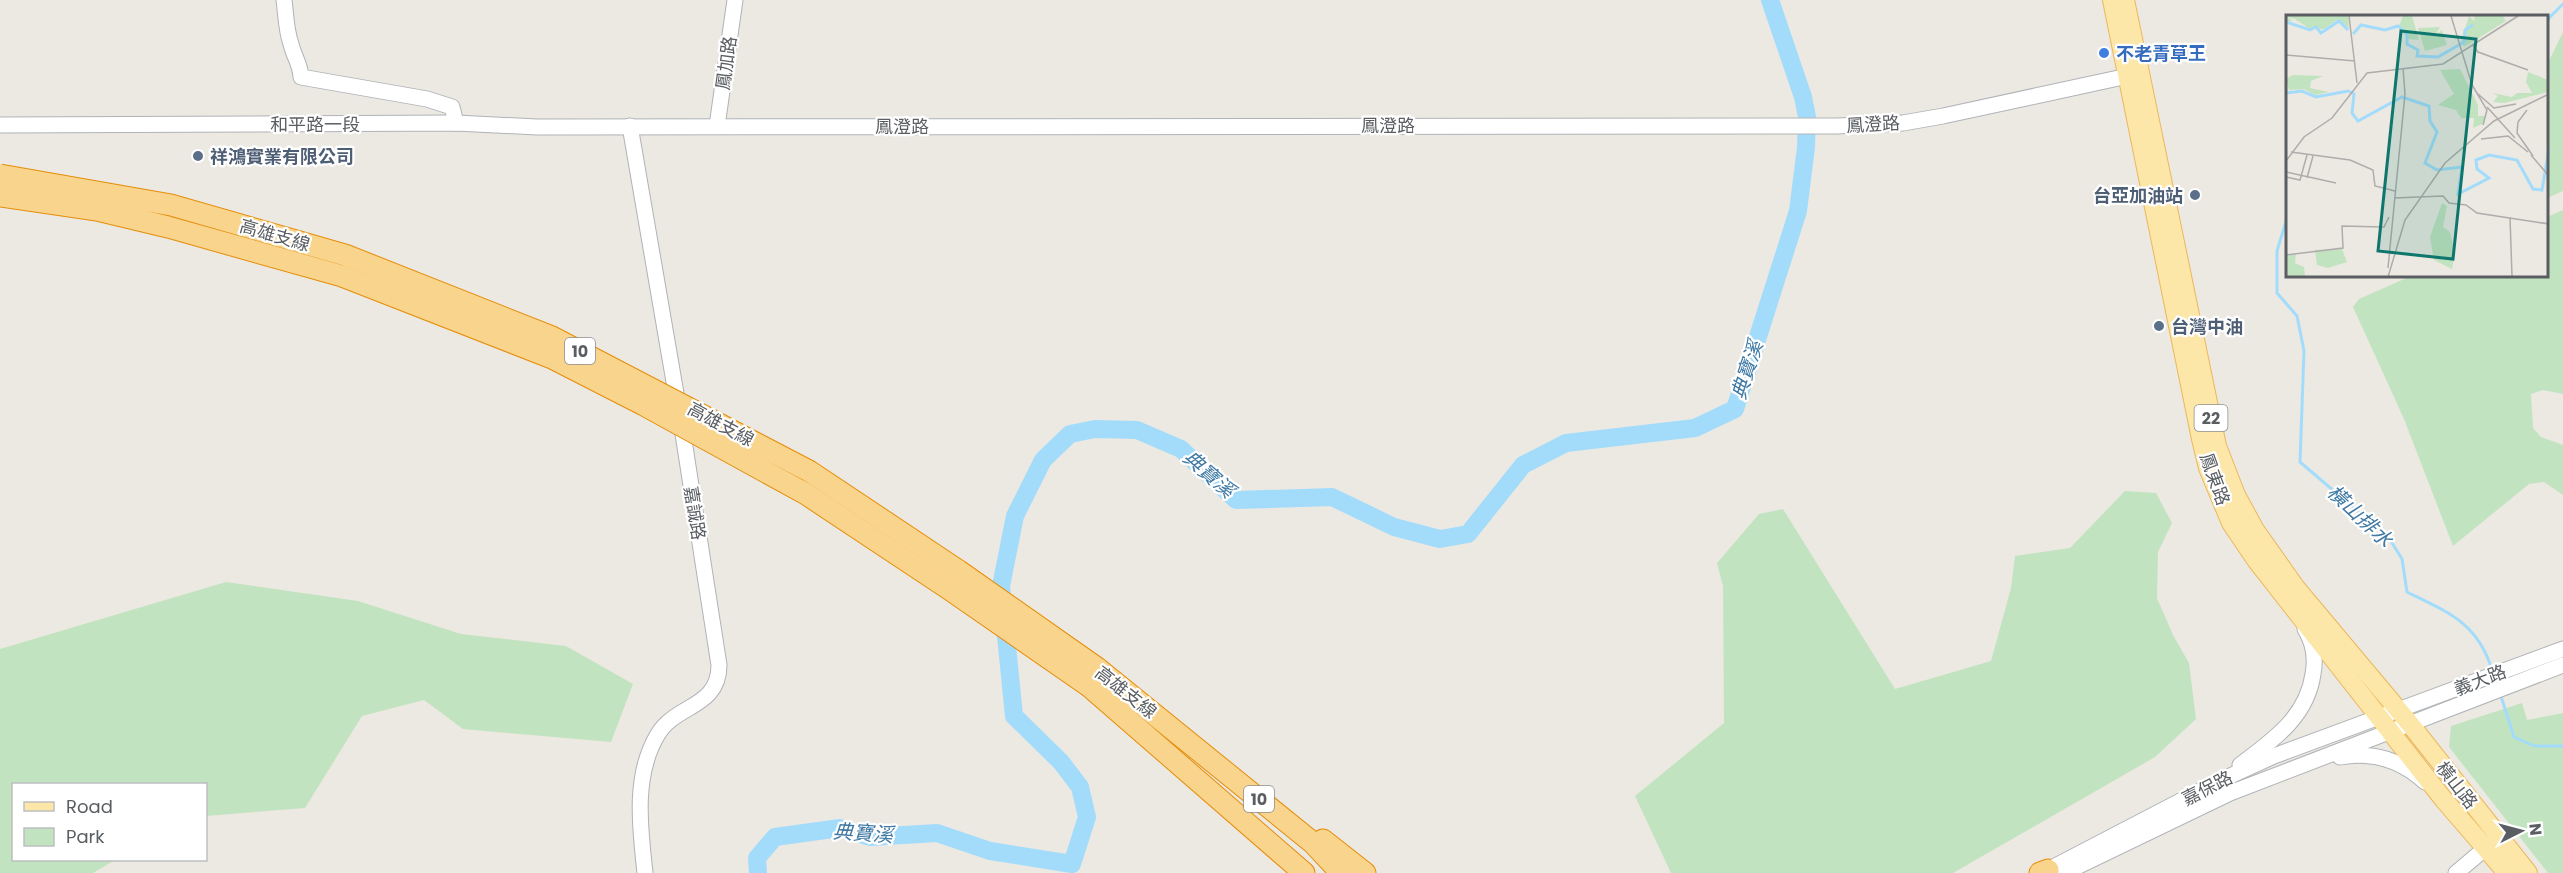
<svg xmlns="http://www.w3.org/2000/svg" width="2563" height="873" viewBox="0 0 2563 873" font-family="Poppins,'Noto Sans TC',sans-serif">
	<style>
		.green { fill: #c2e3bf }
		.lines { fill: none; stroke-linecap: round; stroke-linejoin: round }
		.stream { stroke: #a3dcfb; stroke-width: 3 }
		.river { stroke: #a3dcfb; stroke-width: 18 }
		.minor-casing { stroke: #afb3b7; stroke-width: 17 }
		.major-casing { stroke: #ebb75c; stroke-width: 20 }
		.highway-casing { stroke: #e58d09; stroke-width: 23 }
		.minor { stroke: #fff; stroke-width: 15 }
		.major { stroke: #fce7a8; stroke-width: 18 }
		.highway { stroke: #f8d48d; stroke-width: 21 }
		.highway-bridge-casing { stroke: #e58d09; stroke-width: 23; stroke-linecap: butt }
		.highway-bridge { stroke: #f8d48d; stroke-width: 21 }
		.shop-dot { fill: #3f7fe0; stroke: #fff; stroke-width: 2 }
		.service-dot { fill: #5c6f8a; stroke: #fff; stroke-width: 2 }
		.labels { text-anchor: middle; dominant-baseline: central; stroke-width: 4.5; stroke-linejoin: round; paint-order: stroke }
		.shield { fill: #fff; stroke: #8c8e91; stroke-width: 1.5 }
		.shield-label { font-size: 16px; font-weight: bold; fill: #5a5e62 }
		.shop-label { font-size: 18px; font-weight: bold; fill: #366cbe; stroke: #fff; text-anchor: start }
		.street-label { font-size: 18px; fill: #5a5e62; stroke: #fff }
		.service-label { font-size: 18px; font-weight: bold; fill: #4e5e75; stroke: #fff; text-anchor: start }
		.water-label { font-size: 20px; font-style: italic; fill: #3f79a4; stroke: #fff }
		.inset-river { fill: none; stroke: #a3dcfb; stroke-width: 3 }
		.inset-road { fill: none; stroke: #aeadab; stroke-width: 1.5 }
		.view { fill: #0f766e; fill-opacity: 0.15; stroke: #0f766e; stroke-width: 3 }
		.inset-edge { fill: none; stroke: #5a5e62; stroke-width: 3 }
	</style>
	<rect width="100%" height="100%" fill="#ece9e2"/>
	<g class="green">
		<polygon points="2563,32 2563,191 2547,198 2547,65"/>
		<polygon points="2563,210 2563,394 2543,390 2531,394 2533,428 2541,437 2563,445 2563,495 2544,482 2529,484 2453,546 2404,419 2353,307 2359,299 2411,276 2546,276 2547,217"/>
		<polygon points="2125,491 2156,493 2172,523 2158,552 2157,598 2173,635 2189,663 2196,719 2155,757 1953,873 1671,873 1635,796 1724,723 1723,586 1717,563 1759,514 1783,509 1895,689 1991,661 2011,588 2015,556 2070,548"/>
		<polygon points="226,582 358,601 461,634 566,646 633,684 611,742 463,729 424,700 362,716 305,808 206,816 206,784 14,784 14,860 115,860 93,873 0,873 0,649"/>
		<polygon points="2522,703 2527,720 2563,713 2563,873 2548,873 2449,747 2451,726"/>
	</g>
	<g class="lines">
		<g class="stream">
			<polyline points="2546,26 2549,18 2563,4"/>
			<path d="M2287,218L2277,251V293L2297,316L2304,351L2300,462L2389,538L2402,559L2407,592C2448,612 2478,623 2492,670"/>
			<polyline points="2500,693 2514,737 2534,746 2563,746"/>
		</g>
		<polyline class="river" points="758,873 757,858 775,837 840,828 870,837 937,833 990,851 1072,864 1087,817 1080,787 1061,762 1014,716 1001,586 1015,516 1043,460 1070,434 1095,429 1137,430 1181,449 1236,500 1332,497 1394,527 1440,539 1468,534 1523,465 1566,443 1695,428 1735,409 1798,211 1806,147 1807,117 1803,97 1770,0"/>
		<g class="minor-casing">
			<g id="minor">
				<path d="M284,0C286,15 286,30 291,44C294,57 300,63 301,77L427,99L452,107L456,123"/>
				<polyline points="0,125 456,123 537,127 1837,126 1903,123 1943,116 2137,74"/>
				<path d="M630,126L683,434L719,665C719,708 676,704 658,734C633,775 640,827 645,873"/>
				<polyline points="717,126 735,0"/>
				<path d="M2340,757C2373,751 2401,760 2425,782"/>
				<path d="M2240,765C2273,740 2307,717 2313,674C2316,658 2313,642 2305,629"/>
				<polyline points="2042,873 2217,782 2274,756 2563,649"/>
				<polyline points="2064,873 2230,793 2563,665"/>
				<polyline points="2456,873 2494,841"/>
			</g>
		</g>
		<g class="major-casing">
			<g id="major">
				<polyline points="2112,0 2201,439 2208,468 2231,523 2256,560 2444,800 2507,873"/>
				<polyline points="2125,0 2217,446 2236,495 2255,530 2296,588 2410,724 2528,873"/>
			</g>
		</g>
		<g class="highway-casing">
			<g id="highway">
				<polyline points="1097,668 1313,843 1341,873"/>
				<polyline points="1089,686 1304,873"/>
				<polyline points="1323,840 1365,873"/>
				<polyline points="2040,873 2048,870"/>
			</g>
		</g>
		<use href="#minor" class="minor"/>
		<use href="#major" class="major"/>
		<use href="#highway" class="highway"/>
		<g class="highway-bridge-casing">
			<g id="highway-bridge">
				<polyline points="0,175 171,205 345,255 552,337 809,471 959,571 1097,668"/>
				<polyline points="0,196 97,210 168,227 342,276 552,358 644,405 806,494 949,589 1089,686"/>
			</g>
		</g>
		<use href="#highway-bridge" class="highway-bridge"/>
	</g>
	<circle class="shop-dot" cx="2104" cy="53" r="6"/>
	<g class="service-dot">
		<circle cx="198" cy="156" r="6"/>
		<circle cx="2195" cy="195" r="6"/>
		<circle cx="2159" cy="326" r="6"/>
	</g>
	<g class="labels">
		<g class="shield">
			<rect x="565" y="338" width="30" height="26" rx="4.5"/>
			<rect x="2194.5" y="405" width="33" height="26" rx="4.5"/>
			<rect x="1244" y="786" width="30" height="26" rx="4.5"/>
		</g>
		<g class="shield-label">
			<text x="580" y="351">10</text>
			<text x="2211" y="418">22</text>
			<text x="1259" y="799">10</text>
		</g>
		<g class="shop-label">
			<text x="2116" y="53">不老青草王</text>
		</g>
		<g class="street-label">
			<text transform="translate(726 63) rotate(-82)">鳳加路</text>
			<text x="315" y="124">和平路一段</text>
			<text transform="translate(1873 124) rotate(-3)">鳳澄路</text>
			<text x="1388" y="125">鳳澄路</text>
			<text x="902" y="126">鳳澄路</text>
			<text transform="translate(275 235) rotate(16)">高雄支線</text>
			<text transform="translate(721 424) rotate(28)">高雄支線</text>
			<text transform="translate(2215 479) rotate(70)">鳳東路</text>
			<text transform="translate(695 513) rotate(81)">嘉誠路</text>
			<text transform="translate(2480 680) rotate(-21)">義大路</text>
			<text transform="translate(1126 692) rotate(38)">高雄支線</text>
			<text transform="translate(2457 785) rotate(52)">橫山路</text>
			<text transform="translate(2207 788) rotate(-27)">嘉保路</text>
		</g>
		<g class="service-label">
			<text x="210" y="156">祥鴻實業有限公司</text>
			<text x="2183" y="195" text-anchor="end">台亞加油站</text>
			<text x="2171" y="326">台灣中油</text>
		</g>
		<g class="water-label">
			<text transform="translate(1747 370) rotate(-72)">典寶溪</text>
			<text transform="translate(1209 474) rotate(41)">典寶溪</text>
			<text transform="translate(2360 516) rotate(43)">橫山排水</text>
			<text transform="translate(863 833) rotate(4)">典寶溪</text>
		</g>
	</g>
	<g transform="translate(2286 15)">
		<rect width="262" height="262" fill="#ece9e2"/>
		<path d="M0,1H62L63,13L51,5L38,14H24L9,4L1,2L7,6H0ZM117,1H126L133,25L122,24L113,11ZM183,1L188,6L189,1H217L220,6L178,32L175,26ZM154,12L148,22L156,15L161,30L139,36L132,13ZM174,54L192,90V101H200L196,109L187,113L188,103H175L170,95L152,90L168,79L154,55ZM242,57L262,65V77L218,88L207,87L212,81L206,78L226,82L231,78H246L240,67ZM7,60L37,61L25,66L24,73L43,77L29,80L18,74L3,75L0,64ZM156,188L161,191L157,212L164,217L169,239L166,254L148,245L144,222ZM56,234L61,247L42,253L31,250L29,235ZM10,239L9,248L18,252L19,262H1L0,241Z" fill="#c2e3bf"/>
		<path class="inset-river" d="M0,7L24,15L30,12L35,18L53,6L62,15M67,19L75,10L99,15L112,11L121,19V29L132,35L131,41L152,42L178,27L179,15L187,10M0,78L16,76L30,82L62,76L68,79L66,98L72,106L116,82L143,91L144,106L151,117L139,148L151,155L176,152L172,179L203,163L191,154L190,145L203,140L231,145L247,174L256,175L263,134"/>
		<path class="inset-road" d="M63,1L71,68M165,1L186,70M186,29L192,37L242,55M0,40L69,46M185,68L201,95L197,110M192,79L208,93L230,89M201,92L229,123M241,95L232,107L231,118L247,141M195,124L222,121L242,137M5,137L64,145L87,155L89,171L109,176M245,140L263,161M0,146L18,122L46,103L81,58L157,49L232,1M0,157L50,168M0,162L14,165L21,140M21,163L27,141M108,183L157,181L163,188L180,190L191,198L263,209M224,202L226,262M0,240L57,233L56,211L98,212L103,202M102,253L119,79L117,53M102,262L119,205L159,148L208,106L263,79"/>
		<path class="view" d="M115,16L190,24L167,244L92,236Z"/>
		<rect width="262" height="262" class="inset-edge"/>
	</g>
	<rect x="12" y="783" width="195" height="78" fill="#ffffff" stroke="#bdbfc0" stroke-width="1.5"/>
	<rect x="24" y="802" width="30" height="9" fill="#fce7a8" stroke="#bdbfc0" stroke-width="1.5"/>
	<text x="66" y="813" font-size="18" fill="#5a5e62">Road</text>
	<rect x="24" y="828" width="30" height="18" fill="#c2e3bf" stroke="#bdbfc0" stroke-width="1.5"/>
	<text x="66" y="843" font-size="18" fill="#5a5e62">Park</text>
	<g transform="translate(2521 831) rotate(84)" stroke="#ffffff" stroke-width="4.5" paint-order="stroke">
	<path d="M0-4.5L10 22L0 15L-10 22Z" fill="#5a5e62"/>
	<text y="-9" font-size="16" font-weight="bold" text-anchor="middle" fill="#5a5e62">N</text>
	</g>
</svg>
